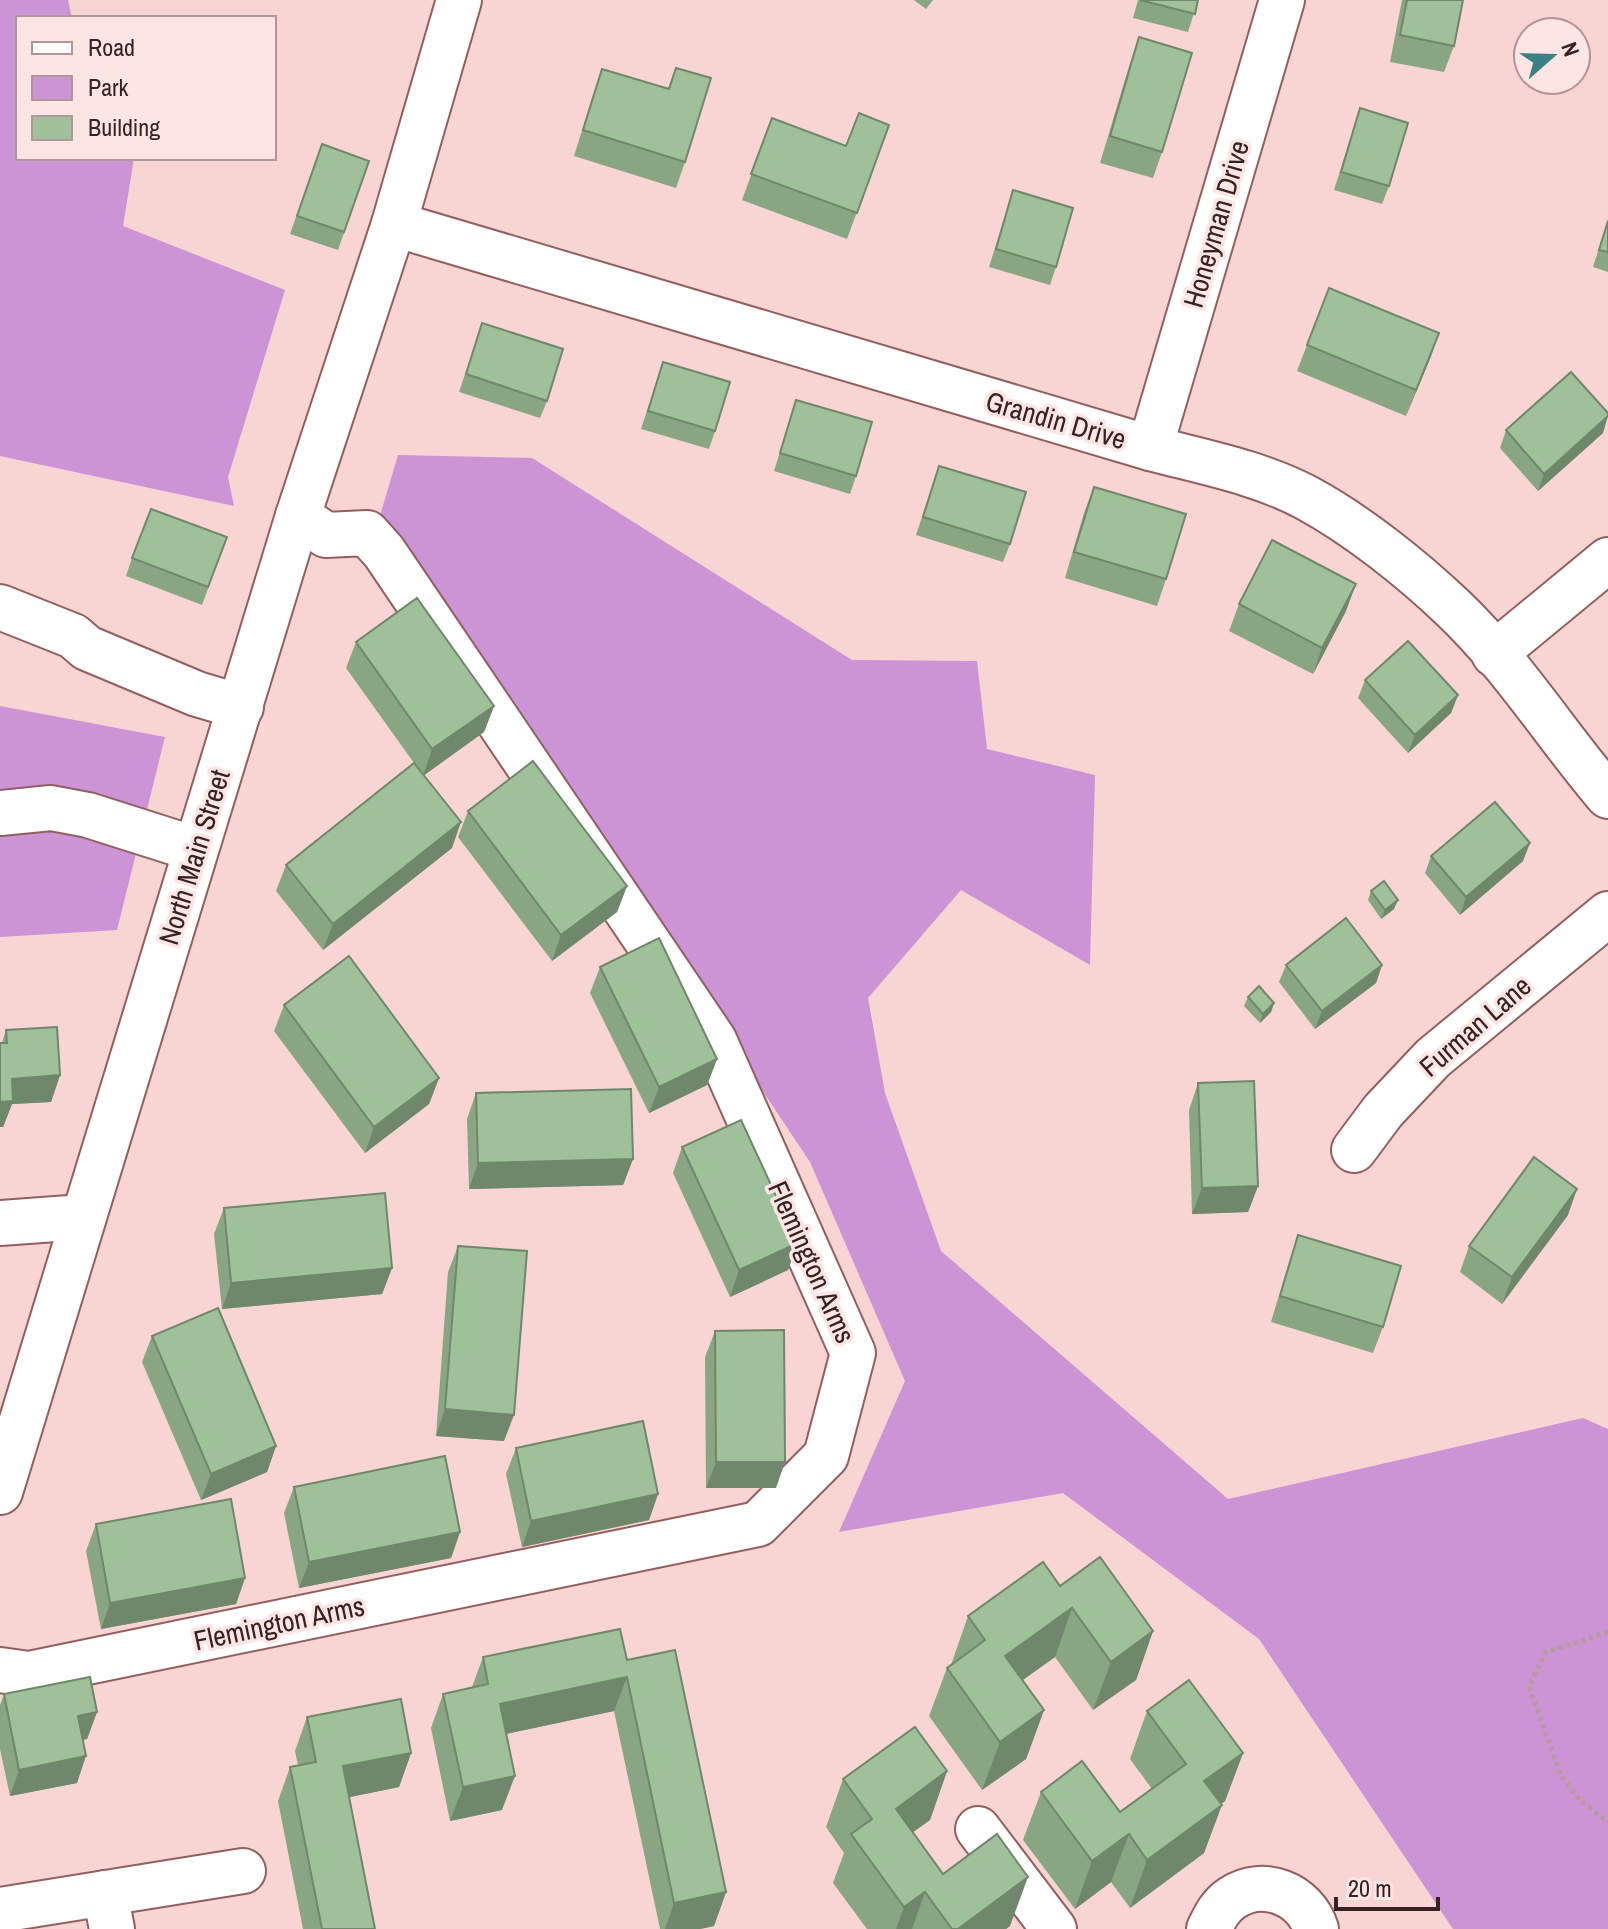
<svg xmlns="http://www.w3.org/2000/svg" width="1608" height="1929" viewBox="0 0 1608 1929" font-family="'Archivo Narrow',sans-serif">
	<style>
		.green { fill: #cc93d7 }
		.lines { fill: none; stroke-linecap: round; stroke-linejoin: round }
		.minor-casing { stroke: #925f5e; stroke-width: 48 }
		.path { stroke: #b99a99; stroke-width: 5; stroke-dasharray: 4 4; stroke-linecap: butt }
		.minor { stroke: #fff; stroke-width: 44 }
		.wall { fill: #89a684 }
		.shaded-wall { fill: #6f876b }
		.building { fill: #9fc199; stroke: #6f876b; stroke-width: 2 }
		.labels { text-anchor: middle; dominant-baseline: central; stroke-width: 7; stroke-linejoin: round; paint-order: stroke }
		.street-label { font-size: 28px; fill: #372221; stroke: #fde5e4 }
	</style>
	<rect width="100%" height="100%" fill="#f8d4d3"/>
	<g class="green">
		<polygon points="0,0 68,0 72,18 18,18 18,158 134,158 123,226 285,290 228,477 234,506 0,456"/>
		<polygon points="398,455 532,458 852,660 977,661 987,749 1095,775 1090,965 961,890 868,998 885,1093 941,1251 1228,1499 1583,1418 1608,1429 1608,1929 1453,1929 1259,1639 1063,1493 839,1532 905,1381 810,1162 396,541 376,529"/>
		<polygon points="0,706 165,737 117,930 0,937"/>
	</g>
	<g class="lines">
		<g class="minor-casing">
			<g id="minor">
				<path d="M394,224L1150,448C1203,462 1258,472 1307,498C1357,525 1412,569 1453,608C1512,664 1556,735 1608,796"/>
				<polyline points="1150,448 1282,0"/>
				<polyline points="0,607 73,636 87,648 197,694 241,707"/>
				<polyline points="1494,654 1608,560"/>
				<polyline points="0,813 51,808 88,815 195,849"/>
				<polyline points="1354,1150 1383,1111 1433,1058 1608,914"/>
				<polyline points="0,1223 83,1217"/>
				<polyline points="0,1492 298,516 394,224 459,0"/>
				<polyline points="0,1670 29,1674 758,1524 826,1456 853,1353 714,1040 384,552 367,533 326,535 298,516"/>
				<polyline points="978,1829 1054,1929"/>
				<polyline points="105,1893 112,1929"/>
				<polyline points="0,1910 243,1871"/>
				<path d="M1209,1929C1215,1917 1220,1906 1232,1898C1263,1877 1305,1894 1316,1929"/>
			</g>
		</g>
		<polyline class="path" points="1608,1632 1546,1652 1529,1686 1560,1774 1578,1798 1608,1822"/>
		<use href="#minor" class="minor"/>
	</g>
	<g class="wall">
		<polygon points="914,0 933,0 926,9"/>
		<polygon points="1138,0 1198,0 1188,32 1133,18"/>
		<polygon points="1402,0 1463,0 1454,46 1444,72 1390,62"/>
		<polygon points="1139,37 1162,152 1153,178 1100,163 1130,63"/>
		<polygon points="676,68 685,162 676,188 574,156 593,95 602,69 668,89"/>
		<polygon points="1360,108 1389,186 1382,204 1334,190"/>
		<polygon points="772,118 846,146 889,125 847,239 742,200"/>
		<polygon points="322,144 369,161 338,250 290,234"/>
		<polygon points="1013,190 1056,267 1050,285 989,267"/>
		<polygon points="1608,219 1608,272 1593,267"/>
		<polygon points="482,323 547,401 540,418 459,392"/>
		<polygon points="1439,333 1406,416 1297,371 1307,345"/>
		<polygon points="663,362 715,431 709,449 641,429"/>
		<polygon points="796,400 856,476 850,494 774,471"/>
		<polygon points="1506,430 1603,433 1538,491 1500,448"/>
		<polygon points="939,466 1010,544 1003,562 916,535"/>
		<polygon points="1094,487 1166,579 1157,606 1065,578 1084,513"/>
		<polygon points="227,537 202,605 126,576 132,558"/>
		<polygon points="1239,604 1346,611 1313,674 1229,631"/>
		<polygon points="356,642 494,706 484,732 424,775 452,848 323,950 276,891 286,865 414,763 346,668"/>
		<polygon points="1365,680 1458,695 1451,713 1408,753 1358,698"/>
		<polygon points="468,811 627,886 617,912 552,961 458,837"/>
		<polygon points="1431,856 1523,861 1460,915 1425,873"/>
		<polygon points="1371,891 1394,909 1381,919 1368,900"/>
		<polygon points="1286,965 1382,965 1376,983 1315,1029 1279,982"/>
		<polygon points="600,967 717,1059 707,1085 649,1113 590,993"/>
		<polygon points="1248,997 1274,1003 1271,1012 1260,1023 1244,1006"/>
		<polygon points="284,1005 439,1078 429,1104 365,1153 274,1031"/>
		<polygon points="6,1030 60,1075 51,1102 12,1104 3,1127 2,1043"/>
		<polygon points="1198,1083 1258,1186 1248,1212 1192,1214 1189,1110"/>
		<polygon points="476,1093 633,1159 623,1185 469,1189 467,1119"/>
		<polygon points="682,1147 798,1243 788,1270 730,1297 673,1173"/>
		<polygon points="224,1208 392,1268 382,1294 222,1309 214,1234"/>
		<polygon points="1568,1215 1502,1304 1460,1272 1469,1246"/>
		<polygon points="1298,1235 1383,1327 1373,1353 1271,1322 1289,1262"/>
		<polygon points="458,1246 504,1441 436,1436 448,1272"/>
		<polygon points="715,1331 776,1488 706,1488 705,1357"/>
		<polygon points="152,1336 276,1446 267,1472 201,1500 142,1362"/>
		<polygon points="516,1448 658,1494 649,1520 522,1547 506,1474"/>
		<polygon points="294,1487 460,1532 451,1558 299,1588 284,1513"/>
		<polygon points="96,1524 245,1578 236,1604 101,1629 86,1551"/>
		<polygon points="1060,1586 1153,1631 1136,1680 1093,1710 1055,1657 1022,1680 1044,1710 1026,1759 982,1790 929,1716 947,1668 951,1665 968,1616"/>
		<polygon points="483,1657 627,1660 726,1892 714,1926 700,1929 660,1929 614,1711 506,1734 502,1810 450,1821 431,1728 443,1694 472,1687"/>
		<polygon points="4,1694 97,1712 87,1739 83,1740 77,1783 10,1796 0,1749 0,1705"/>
		<polygon points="1147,1711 1243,1753 1225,1801 1221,1804 1204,1853 1130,1908 1111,1882 1075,1909 1023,1840 1041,1792 1120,1812 1152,1789 1130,1759"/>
		<polygon points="307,1717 411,1753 399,1787 349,1797 375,1929 303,1929 278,1801 290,1767 298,1765 295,1751"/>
		<polygon points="947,1771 930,1820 913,1832 943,1874 1010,1926 1006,1929 867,1929 833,1883 844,1853 826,1827 843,1779"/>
	</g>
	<g class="shaded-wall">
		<polygon points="1439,333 1430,359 1406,416 1416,390"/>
		<polygon points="1608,416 1603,433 1538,491 1544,474"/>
		<polygon points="1356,584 1346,611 1313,674 1322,648"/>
		<polygon points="1458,695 1451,713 1408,753 1415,735"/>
		<polygon points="494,706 484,732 423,776 432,749"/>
		<polygon points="461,822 452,848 323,950 333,924"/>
		<polygon points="1530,843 1523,861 1460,915 1466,897"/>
		<polygon points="627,886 617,912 552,961 561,935"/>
		<polygon points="1398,900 1394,909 1381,919 1385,910"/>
		<polygon points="1382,965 1376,983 1315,1029 1322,1011"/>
		<polygon points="1274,1003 1271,1012 1260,1023 1263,1014"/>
		<polygon points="717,1059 707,1085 649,1113 659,1087"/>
		<polygon points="60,1075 51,1102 12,1104 3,1127 0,1127 0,1102 12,1079"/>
		<polygon points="439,1078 429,1104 365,1153 374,1127"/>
		<polygon points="633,1159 623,1185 469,1189 478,1163"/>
		<polygon points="1258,1186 1248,1212 1192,1214 1202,1188"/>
		<polygon points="1577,1189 1568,1215 1502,1304 1512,1277"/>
		<polygon points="798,1243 788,1270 730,1297 739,1270"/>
		<polygon points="392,1268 382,1294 222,1309 231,1283"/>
		<polygon points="445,1409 514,1415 504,1441 436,1436"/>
		<polygon points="276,1446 267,1472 201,1500 211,1474"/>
		<polygon points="716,1462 785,1462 776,1488 706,1488"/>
		<polygon points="658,1494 649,1520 522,1547 531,1521"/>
		<polygon points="460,1532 451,1558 299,1588 309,1562"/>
		<polygon points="245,1578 236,1604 101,1629 110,1603"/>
		<polygon points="1072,1608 1055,1657 988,1705 1005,1656"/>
		<polygon points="1153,1631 1136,1680 1093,1710 1111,1662"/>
		<polygon points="627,1677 614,1711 487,1738 500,1704"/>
		<polygon points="1044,1710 1026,1759 982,1790 1000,1742"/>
		<polygon points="97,1712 87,1739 69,1743 78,1716"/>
		<polygon points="411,1753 399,1787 331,1801 343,1766"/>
		<polygon points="1243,1753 1225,1801 1186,1830 1204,1781"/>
		<polygon points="86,1756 77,1783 10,1796 19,1770"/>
		<polygon points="947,1771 930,1820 878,1857 896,1809"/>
		<polygon points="515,1776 502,1810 450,1821 463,1787"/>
		<polygon points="1222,1805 1204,1853 1130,1908 1147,1860"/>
		<polygon points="1129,1834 1111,1882 1075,1909 1092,1861"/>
		<polygon points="1028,1877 1010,1926 1006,1929 958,1929"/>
		<polygon points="726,1892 714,1926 700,1929 665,1929 674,1903"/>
		<polygon points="925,1892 912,1929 896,1929 904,1907"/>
	</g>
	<g class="building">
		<polygon points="1140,0 1198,0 1195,14"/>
		<polygon points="1407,0 1463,0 1454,46 1400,35"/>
		<polygon points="1139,37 1192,53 1162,152 1110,136"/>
		<polygon points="676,68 711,78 685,162 583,130 602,69 669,89"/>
		<polygon points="1360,108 1408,123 1389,186 1341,172"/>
		<polygon points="859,113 889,125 857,213 751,174 772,118 846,146"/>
		<polygon points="322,144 369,161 344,232 297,216"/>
		<polygon points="1013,190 1073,208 1056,267 996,249"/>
		<polygon points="1608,221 1608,252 1599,250"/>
		<polygon points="1329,288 1439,333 1416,390 1307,345"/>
		<polygon points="482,323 563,349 547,401 466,374"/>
		<polygon points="663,362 730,382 715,431 648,411"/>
		<polygon points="1571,372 1608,413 1608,416 1544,474 1506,430"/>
		<polygon points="796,400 872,422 856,476 780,453"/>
		<polygon points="939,466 1026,492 1010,544 923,517"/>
		<polygon points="1094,487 1186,514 1166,579 1074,552"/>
		<polygon points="151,509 227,537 208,587 132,558"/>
		<polygon points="1272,540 1356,584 1322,648 1239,604"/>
		<polygon points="417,598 494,706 432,749 356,642"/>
		<polygon points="1408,641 1458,695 1415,735 1365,680"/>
		<polygon points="533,761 627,886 561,935 468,811"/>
		<polygon points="414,763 461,822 333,924 286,865"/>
		<polygon points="1495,802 1530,843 1466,897 1431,856"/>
		<polygon points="1384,881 1398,900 1385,910 1371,891"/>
		<polygon points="1346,918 1382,965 1322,1011 1286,965"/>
		<polygon points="659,938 717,1059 659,1087 600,967"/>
		<polygon points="349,956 439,1078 374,1127 284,1005"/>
		<polygon points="1259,986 1274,1003 1263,1014 1248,997"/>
		<polygon points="57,1027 60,1075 12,1079 13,1101 0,1102 0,1043 7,1043 6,1030"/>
		<polygon points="1254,1081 1258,1186 1202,1188 1198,1083"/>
		<polygon points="631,1089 633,1159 478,1163 476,1093"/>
		<polygon points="741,1120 798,1243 739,1270 682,1147"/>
		<polygon points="1534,1157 1577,1189 1512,1277 1469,1246"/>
		<polygon points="385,1193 392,1268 231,1283 224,1208"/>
		<polygon points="1298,1235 1401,1266 1383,1327 1280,1296"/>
		<polygon points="458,1246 527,1251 514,1415 445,1409"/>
		<polygon points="218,1308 276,1446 211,1474 152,1336"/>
		<polygon points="784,1330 785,1462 716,1462 715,1331"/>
		<polygon points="643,1421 658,1494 531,1521 516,1448"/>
		<polygon points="445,1456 460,1532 309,1562 294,1487"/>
		<polygon points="231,1499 245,1578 110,1603 96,1524"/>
		<polygon points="1100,1557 1153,1631 1111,1662 1072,1608 1005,1656 1044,1710 1000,1742 947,1668 985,1640 968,1616 1043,1562 1060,1586"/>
		<polygon points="620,1629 627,1660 675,1650 726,1892 674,1903 627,1677 500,1704 515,1776 463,1787 443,1694 488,1684 483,1657"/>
		<polygon points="90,1677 97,1712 78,1716 86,1756 19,1770 4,1694"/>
		<polygon points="1189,1680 1243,1753 1204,1781 1222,1805 1147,1860 1129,1834 1092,1861 1041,1792 1082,1761 1120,1812 1186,1764 1147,1711"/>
		<polygon points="401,1699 411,1753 343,1766 375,1929 322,1929 290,1767 316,1762 307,1717"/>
		<polygon points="915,1727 947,1771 896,1809 943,1874 997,1834 1028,1877 958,1929 952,1929 925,1892 904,1907 851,1834 872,1819 843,1779"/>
	</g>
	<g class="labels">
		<g class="street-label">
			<text transform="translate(1216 224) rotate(-74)">Honeyman Drive</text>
			<text transform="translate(1056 420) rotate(16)">Grandin Drive</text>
			<text transform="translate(194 857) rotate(-73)">North Main Street</text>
			<text transform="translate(1475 1026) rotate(-41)">Furman Lane</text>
			<text transform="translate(812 1262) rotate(66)">Flemington Arms</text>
			<text transform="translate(279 1623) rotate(-12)">Flemington Arms</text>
		</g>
	</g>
	<rect x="16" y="16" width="260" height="144" fill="#fde5e4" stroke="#ae9796" stroke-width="2"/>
	<rect x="32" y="42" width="40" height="12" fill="#ffffff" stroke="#ae9796" stroke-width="2"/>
	<text x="88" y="56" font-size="24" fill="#372221">Road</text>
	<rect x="32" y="76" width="40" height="24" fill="#cc93d7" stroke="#ae9796" stroke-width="2"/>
	<text x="88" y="96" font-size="24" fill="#372221">Park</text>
	<rect x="32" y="116" width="40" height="24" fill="#9fc199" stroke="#ae9796" stroke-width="2"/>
	<text x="88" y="136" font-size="24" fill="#372221">Building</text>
	<g transform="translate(1552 56) rotate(70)"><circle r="38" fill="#fde5e4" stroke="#ae9796" stroke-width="2"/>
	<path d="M0-6L14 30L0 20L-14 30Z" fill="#398186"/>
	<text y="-12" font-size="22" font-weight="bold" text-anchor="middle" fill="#372221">N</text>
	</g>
	<path d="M1336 1897v12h102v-12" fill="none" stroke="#372221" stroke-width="4"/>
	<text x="1348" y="1897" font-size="24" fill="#372221" stroke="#fde5e4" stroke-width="6" paint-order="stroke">20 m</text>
</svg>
